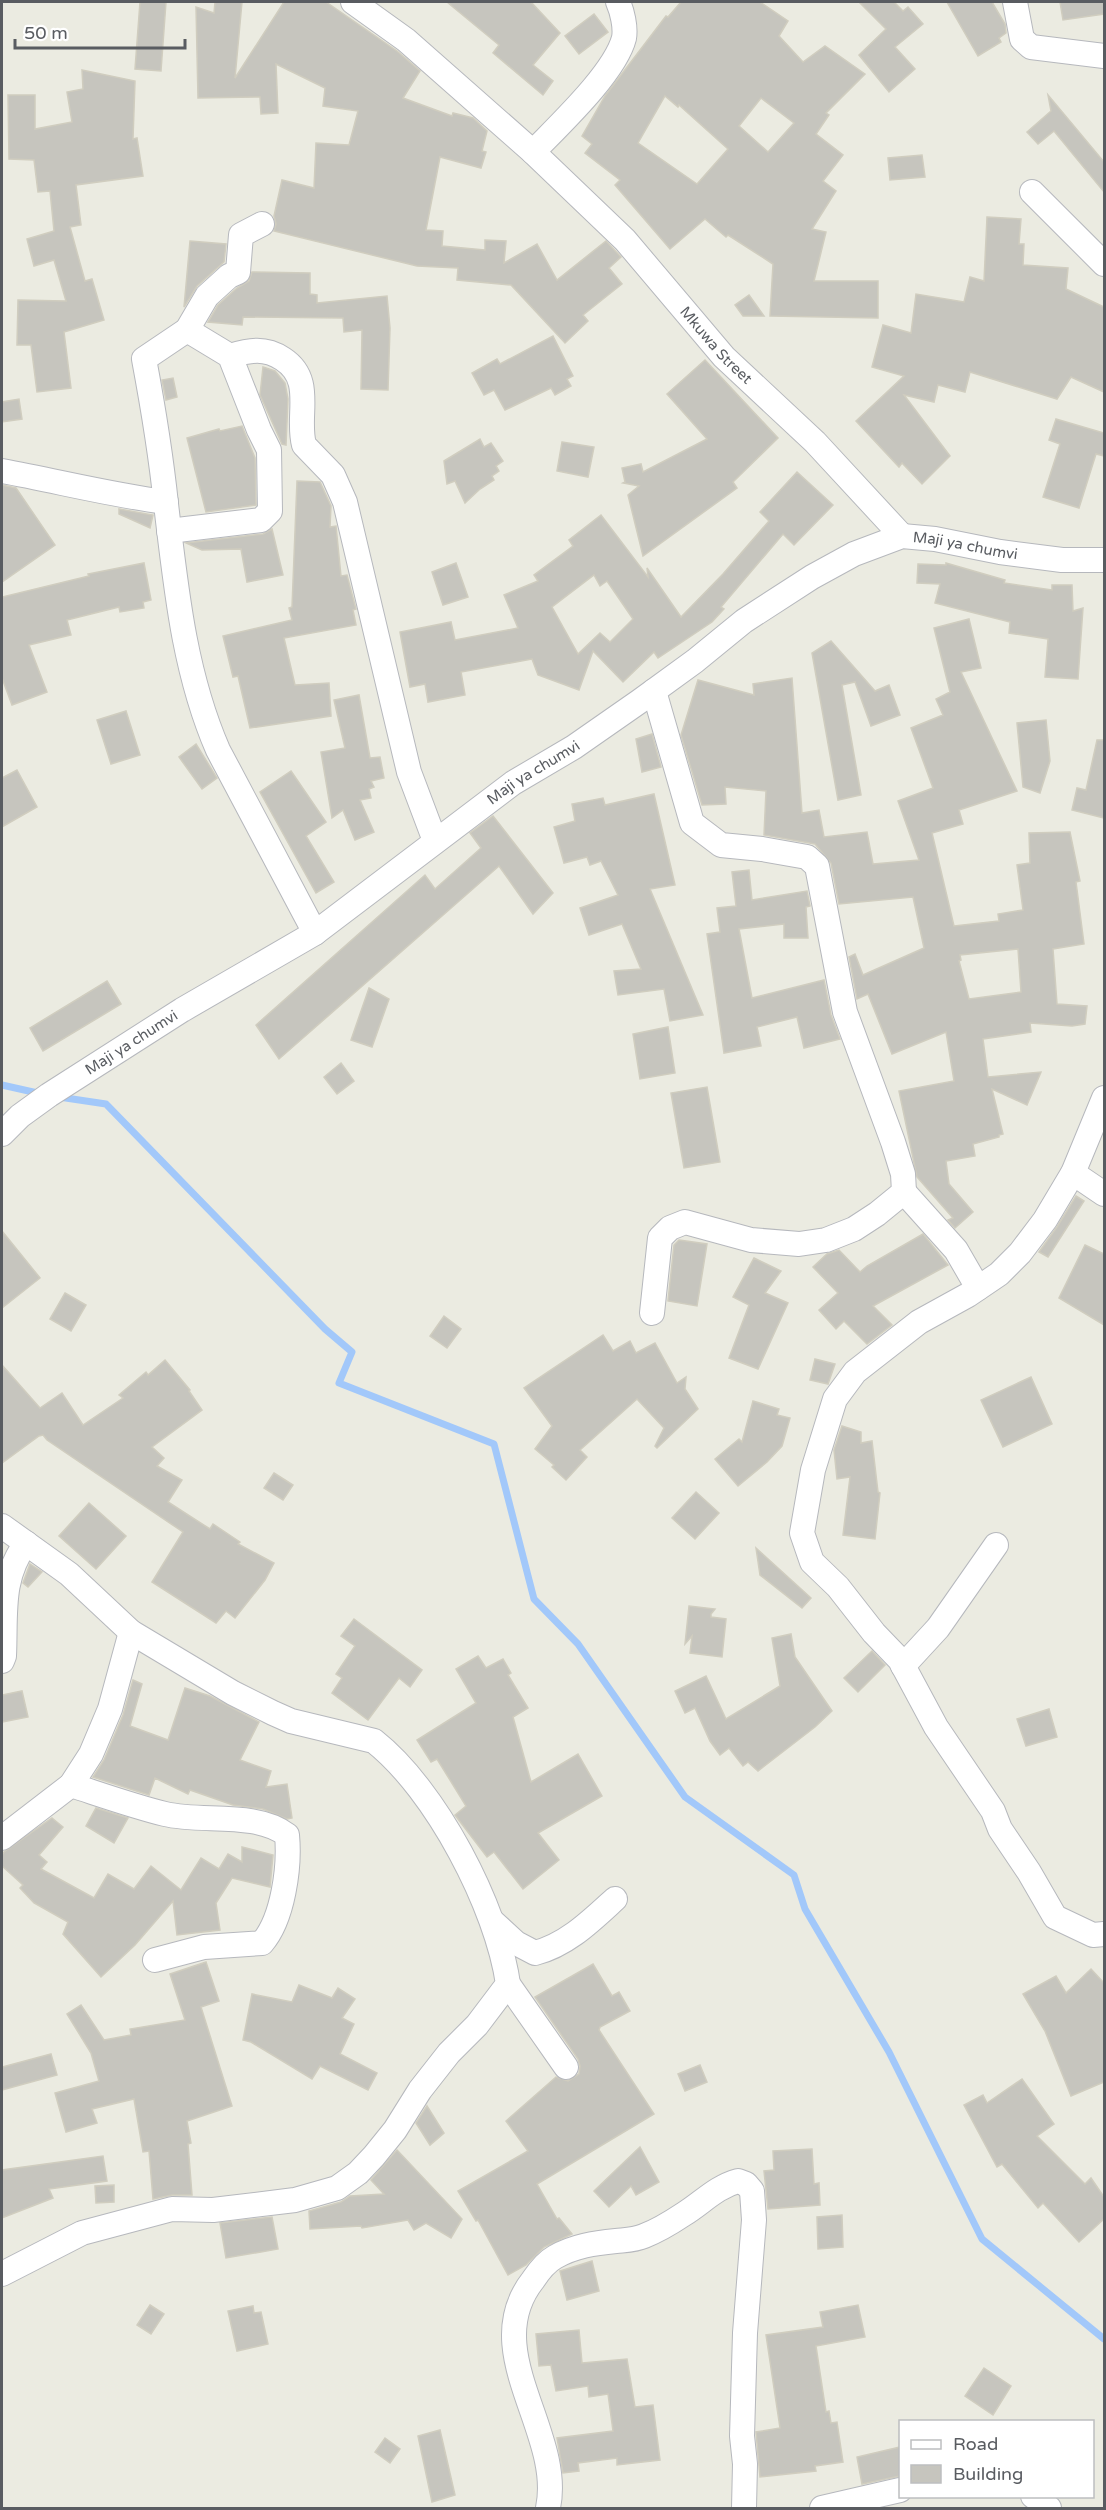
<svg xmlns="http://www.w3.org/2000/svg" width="1106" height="2510" viewBox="0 0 1106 2510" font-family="'Varela Round',sans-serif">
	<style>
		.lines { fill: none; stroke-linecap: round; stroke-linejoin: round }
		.stream { stroke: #a2c8fa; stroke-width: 7 }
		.building { fill: #c6c5be; stroke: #d0cdbf; stroke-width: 1.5; fill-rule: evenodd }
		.street-casing { stroke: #b6b8bd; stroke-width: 26 }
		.street { stroke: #fff; stroke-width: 24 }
		.labels { text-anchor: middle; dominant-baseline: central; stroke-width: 4.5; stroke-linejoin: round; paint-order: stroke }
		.street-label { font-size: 15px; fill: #595c61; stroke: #fff }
	</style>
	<rect width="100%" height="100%" fill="#ebebe1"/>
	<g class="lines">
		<g class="stream">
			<polyline points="2,1085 42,1094"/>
			<polyline points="59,1097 106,1104 325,1329 352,1352 339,1383 494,1444 534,1599 578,1644 685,1797 794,1875 805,1909 889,2052 982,2239 1104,2339"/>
		</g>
	</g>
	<g class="building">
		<polygon points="140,2 166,2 161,71 135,69"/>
		<polygon points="215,2 242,2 235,78 284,2 326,2 397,51 420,71 403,98 452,116 453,113 473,118 487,131 482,151 486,152 481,168 440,157 426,230 443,231 442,246 485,250 485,240 506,241 504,263 537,244 557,280 606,241 621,257 609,268 622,284 583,315 588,321 565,343 511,285 457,280 458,268 417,266 274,231 276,224 274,216 282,180 314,188 316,143 349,145 358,111 323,106 325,88 276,64 278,113 261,114 260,97 198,98 196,7 214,13"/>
		<polygon points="447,2 531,2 560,33 533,65 553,81 543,95 493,53 499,45"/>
		<path d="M681,2H760L788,21L779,36L803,62L825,46L865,74L826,113L829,115L816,134L843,155L823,181L836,191L812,229L826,232L814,281H878V318L770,316L773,264L728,235L726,237L705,219L670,249L615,185L620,180L585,153L592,144L582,136L605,96L666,16L668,17ZM665,96L678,107L679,105L728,149L697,184L638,143ZM761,98L794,123L768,152L739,126Z"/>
		<polygon points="859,2 894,2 903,11 908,7 923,24 895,47 915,69 889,92 859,55 886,29"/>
		<polygon points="947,2 992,2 1005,24 1006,33 999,38 1001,42 978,56"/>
		<polygon points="1060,2 1104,2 1104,14 1063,20"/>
		<polygon points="594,14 608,32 579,54 565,36"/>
		<polygon points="82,70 135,81 133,139 137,138 143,176 76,185 81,225 70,227 85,281 92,279 104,320 64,332 71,388 37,392 31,345 17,345 18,300 66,301 54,260 34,266 27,239 54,231 50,191 38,192 34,160 9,159 8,95 35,95 35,129 72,122 67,92 83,89"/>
		<polygon points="1048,95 1104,162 1104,192 1054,131 1038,144 1027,132 1051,111"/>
		<polygon points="922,155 925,177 890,180 888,158"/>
		<polygon points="987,217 1021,219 1019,244 1024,244 1023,265 1068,268 1066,289 1104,307 1104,392 1071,377 1057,399 970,372 965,392 938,385 934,402 904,395 950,456 922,484 902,463 899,467 856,421 904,376 872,367 883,325 911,333 916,294 964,302 970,277 984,281"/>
		<polygon points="190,241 226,244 224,262 197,286 184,307"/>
		<polygon points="252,272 310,273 310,294 317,295 317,303 387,296 390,328 388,390 361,389 362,330 344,332 343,318 243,317 242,325 208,322 218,305 237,288 249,281"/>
		<polygon points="749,295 764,316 743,316 735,305"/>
		<polygon points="553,336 573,376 567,379 571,386 555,395 551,388 505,410 494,390 484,395 472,373 497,359 500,364"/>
		<polygon points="705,360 778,438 733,482 737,488 643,556 628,495 639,486 623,483 625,482 622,468 641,464 643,472 707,439 667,394"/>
		<polygon points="263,367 275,371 285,383 288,399 286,445 282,444 260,395"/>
		<polygon points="173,378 177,397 166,400 162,380"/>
		<polygon points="19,399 22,419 2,422 2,402"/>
		<polygon points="1056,419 1104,433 1104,456 1096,454 1079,508 1043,497 1060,444 1049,440"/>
		<polygon points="242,426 255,458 256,505 206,512 187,438 219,429 220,431"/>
		<polygon points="480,439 484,447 491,443 503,461 496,466 499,471 492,476 494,480 480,489 465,503 455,481 447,484 444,461"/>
		<polygon points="562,442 594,447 588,477 557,471"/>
		<path d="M797,472L833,505L794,545L783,534L721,607L724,609L712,622L658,658L654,652L623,682L593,651L579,690L538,675L532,659L461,672L465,695L428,702L425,684L410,687L400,632L451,622L455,640L518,628L504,595L538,581L534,575L573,546L569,540L601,515L648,577L647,568L681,617L723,574L769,521L760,512ZM594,575L600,586L607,581L633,619L610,642L600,633L578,654L552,607Z"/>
		<polygon points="297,481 320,482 331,506 330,527 336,526 341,576 347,575 356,609 353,610 356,625 284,638 295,685 329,683 331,716 250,728 238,676 233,677 223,636 292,620 289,608 292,607"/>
		<polygon points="2,485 16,488 55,545 2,582"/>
		<polygon points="119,509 153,515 150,528 119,514"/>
		<polygon points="272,529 283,575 247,582 241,549 202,550 186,543 263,534"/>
		<polygon points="144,563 151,600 143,602 144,608 120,612 119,607 67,620 71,635 29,645 47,692 12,705 2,678 2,597 89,576 88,574"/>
		<polygon points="456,563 468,597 443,605 432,572"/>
		<polygon points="946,563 1005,580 1004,583 1052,590 1052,585 1072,585 1073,611 1083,608 1078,679 1045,677 1048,639 1009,633 1010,622 935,603 940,584 917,583 918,564 946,565"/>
		<path d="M969,619L981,668L961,672L1017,791L959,810L963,824L932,833L954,926L999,921L998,914L1023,910L1017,865L1030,863L1029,833L1070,832L1080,881L1076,882L1084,944L1053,949L1057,1004L1087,1006L1085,1024L1072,1026L1030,1023L1031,1032L983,1039L988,1077L1041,1072L1027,1105L992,1089L1003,1134L999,1135V1137L973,1144L975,1156L946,1161L949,1184L973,1212L955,1228L948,1220L953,1218L917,1177L899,1091L954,1081L946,1032L892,1054L868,994L857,999L849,957L855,954L863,975L924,948L913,897L839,904L831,863L815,844L764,835L766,791L725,787L726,804L702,805L681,735L698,680L754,695L753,684L792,678L802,813L819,810L824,837L867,832L873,864L919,860L898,801L933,788L911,728L943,715L936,699L950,692L934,628ZM1018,949L1021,992L969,999L959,961L961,960L960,955Z"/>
		<polygon points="831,641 875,691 889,685 900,715 871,726 855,682 842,685 861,795 838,800 812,653"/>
		<polygon points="359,695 370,758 380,757 384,778 371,781 374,787 369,789 371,798 360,800 374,832 355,840 343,810 332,818 321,752 345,748 334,700"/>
		<polygon points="126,711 140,755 111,764 97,720"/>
		<polygon points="1046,720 1050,761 1040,793 1023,787 1017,723"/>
		<polygon points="652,734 661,767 642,772 636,739"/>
		<polygon points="1097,740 1104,740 1104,818 1072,810 1077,788 1086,790"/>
		<polygon points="196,744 217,778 202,789 179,757"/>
		<polygon points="17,770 37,807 2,827 2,778"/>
		<polygon points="291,771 326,822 306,836 334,882 316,893 260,792"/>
		<polygon points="654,794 675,885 650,889 703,1015 670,1021 664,989 618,995 614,971 641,969 622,924 589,935 580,908 618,895 601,861 590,865 587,857 564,863 554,827 575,821 572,804 603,798 605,805"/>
		<polygon points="493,816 553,893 533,914 499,866 279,1059 256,1025 425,875 435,889 481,848 470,833"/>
		<polygon points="749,870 752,900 807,891 810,906 806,907 808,938 784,938 784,924 739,929 752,998 824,980 831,1015 840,1039 804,1048 797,1017 757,1027 761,1046 724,1053 707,934 720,932 717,908 736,906 732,872"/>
		<polygon points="107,981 121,1004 43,1051 30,1028"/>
		<polygon points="369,988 389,999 372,1047 351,1040"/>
		<polygon points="668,1027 675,1073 640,1079 633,1034"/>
		<polygon points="341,1063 354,1081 337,1094 324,1077"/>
		<polygon points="707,1087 720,1162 684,1168 671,1093"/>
		<polygon points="1076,1196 1084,1201 1048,1257 1039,1252 1057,1227"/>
		<polygon points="2,1231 40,1278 2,1308"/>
		<polygon points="923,1234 948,1265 873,1306 892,1325 867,1344 844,1321 836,1329 819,1310 838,1293 813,1267 827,1254 839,1250 860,1272 867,1266"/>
		<polygon points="679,1240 707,1244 697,1306 668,1301 674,1245"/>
		<polygon points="1085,1245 1104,1254 1104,1325 1059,1298"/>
		<polygon points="754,1258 781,1271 765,1293 788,1303 758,1369 729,1358 749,1305 733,1297"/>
		<polygon points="65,1293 86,1305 71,1331 50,1319"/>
		<polygon points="444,1316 461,1329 447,1348 430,1336"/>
		<polygon points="603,1335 613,1351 630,1341 636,1353 655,1343 677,1383 686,1377 685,1389 698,1409 657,1448 655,1446 664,1428 637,1399 580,1450 587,1457 566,1480 552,1467 554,1465 535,1449 552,1426 524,1388"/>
		<polygon points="815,1359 835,1364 828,1384 810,1380"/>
		<polygon points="165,1360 190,1390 189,1391 202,1410 152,1447 164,1458 157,1466 182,1480 168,1502 210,1529 213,1524 240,1542 238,1544 274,1563 265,1580 235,1618 226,1611 216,1623 152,1582 183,1532 47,1440 43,1435 39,1436 2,1463 2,1365 40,1408 62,1393 83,1425 123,1398 119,1395 146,1372 148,1375"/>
		<polygon points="1031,1377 1052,1424 1003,1447 981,1400"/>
		<polygon points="753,1401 779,1409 777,1415 790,1418 782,1446 767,1462 738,1486 715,1459 739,1439 742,1442"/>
		<polygon points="842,1426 861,1432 861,1443 872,1441 878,1492 880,1493 875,1539 843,1535 850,1477 837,1479 834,1450"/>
		<polygon points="274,1473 293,1485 283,1500 264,1488"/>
		<polygon points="696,1492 719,1513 695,1539 672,1518"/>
		<polygon points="89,1503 126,1536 96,1569 59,1536"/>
		<polygon points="756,1548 811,1598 802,1608 760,1575"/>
		<polygon points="30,1564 42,1572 28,1587 23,1583"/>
		<polygon points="689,1606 715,1609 711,1614 711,1617 726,1619 722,1657 690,1653 692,1636 685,1644"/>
		<polygon points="354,1619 422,1670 410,1687 399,1678 368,1720 332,1693 342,1678 336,1674 355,1646 341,1636"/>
		<polygon points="791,1634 795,1657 832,1711 815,1727 758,1771 748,1762 743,1766 729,1748 720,1755 710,1741 695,1708 685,1713 675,1691 706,1676 726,1719 780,1686 772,1638"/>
		<polygon points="872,1651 885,1665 858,1692 844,1678"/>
		<polygon points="478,1656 486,1668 503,1659 511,1673 508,1675 528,1708 513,1717 531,1782 578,1754 602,1796 538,1833 559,1860 523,1889 494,1852 487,1857 455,1815 466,1806 437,1759 431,1762 417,1740 476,1703 456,1669"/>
		<polygon points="133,1680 142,1684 130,1726 168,1740 185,1688 210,1696 259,1722 240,1760 271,1771 266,1787 287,1784 292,1818 287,1819 263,1809 233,1805 190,1790 188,1794 155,1778 149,1795 93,1777 104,1760 123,1715"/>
		<polygon points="22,1691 28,1717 2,1722 2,1695"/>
		<polygon points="1049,1709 1057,1737 1026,1746 1017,1719"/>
		<polygon points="96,1808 128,1818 114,1843 86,1826"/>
		<polygon points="52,1818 63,1827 39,1855 47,1862 41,1869 94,1898 108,1874 134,1889 151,1866 181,1890 201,1858 219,1869 228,1854 242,1862 242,1847 273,1855 270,1887 232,1878 216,1903 220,1930 177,1935 173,1901 135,1945 101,1977 63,1934 68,1922 34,1903 20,1888 23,1885 2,1866 2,1855 4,1852"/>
		<polygon points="206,1962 219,2001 201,2007 232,2106 187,2121 191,2143 188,2144 192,2195 172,2195 153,2199 149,2151 143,2152 134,2099 92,2109 97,2123 66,2132 55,2093 99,2081 91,2053 67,2014 81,2005 104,2040 131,2035 130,2029 185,2020 170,1974"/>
		<polygon points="593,1964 612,1996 619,1992 630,2011 600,2027 599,2030 654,2114 537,2184 557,2219 559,2218 572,2234 544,2247 526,2265 508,2275 478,2220 476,2221 458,2191 528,2151 506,2121 556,2077 568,2081 579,2074 580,2066 578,2059 535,1997"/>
		<polygon points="1091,1969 1104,1983 1104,2082 1071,2096 1045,2031 1023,1994 1056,1976 1066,1993"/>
		<polygon points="299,1985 332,1998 338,1988 355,1999 342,2018 354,2024 340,2054 377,2073 368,2090 320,2066 312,2079 251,2042 243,2040 252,1994 292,2002"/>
		<polygon points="51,2054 57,2075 2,2090 2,2067"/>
		<polygon points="700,2065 707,2082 685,2091 678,2074"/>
		<polygon points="1022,2079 1054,2124 1037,2136 1085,2184 1091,2178 1104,2197 1104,2219 1079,2242 1043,2203 1038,2208 1002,2164 997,2167 964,2105 983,2095 987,2103"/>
		<polygon points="427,2106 444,2133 430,2145 416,2123"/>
		<polygon points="640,2147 659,2182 636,2195 631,2186 609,2207 594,2191"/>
		<polygon points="812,2149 814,2184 819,2183 820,2205 768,2209 764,2171 774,2170 773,2151"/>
		<polygon points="397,2150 462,2219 451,2238 426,2223 414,2230 408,2220 362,2228 361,2226 310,2229 309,2211 341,2202 350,2196 384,2194 371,2180"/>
		<polygon points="103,2156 107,2181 49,2189 53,2198 2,2218 2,2170"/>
		<polygon points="114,2185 114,2202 96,2203 95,2186"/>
		<polygon points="842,2215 843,2247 818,2249 817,2217"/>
		<polygon points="272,2217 278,2249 226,2258 220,2223"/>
		<polygon points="592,2261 599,2291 567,2300 560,2271"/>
		<polygon points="150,2305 164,2314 151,2334 137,2325"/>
		<polygon points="858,2305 865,2337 816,2346 826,2412 829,2411 831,2423 837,2422 843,2462 815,2466 816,2471 760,2477 756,2432 780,2428 766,2335 823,2327 820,2312"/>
		<polygon points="253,2306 254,2313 261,2312 268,2344 237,2351 228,2311"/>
		<polygon points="579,2330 582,2363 627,2359 635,2407 653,2405 660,2460 617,2465 617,2458 578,2463 579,2471 563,2473 557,2438 613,2431 608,2394 589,2397 588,2386 556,2391 551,2365 539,2366 536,2334"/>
		<polygon points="984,2368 1011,2386 993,2415 965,2396"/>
		<polygon points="440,2430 455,2495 432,2502 418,2436"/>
		<polygon points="385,2438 400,2449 390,2463 375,2452"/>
		<polygon points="900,2447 900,2476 862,2484 857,2457"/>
	</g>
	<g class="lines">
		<g class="street-casing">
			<g id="street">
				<path id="s1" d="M353,2L406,40L533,152L625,240L724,357L815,442L902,536"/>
				<polyline points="1015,2 1022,39 1031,47 1104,56"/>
				<path d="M533,152C558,126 615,73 624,38C626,27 622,11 618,2"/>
				<polyline points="1032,192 1104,264"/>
				<path d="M262,224L241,235L238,272L229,276L207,296L187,330L144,359C153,407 161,456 166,504C176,588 184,672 218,750L315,933"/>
				<path d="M230,356C250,350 265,347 283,359C315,380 296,415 304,445L333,475L345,502L409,772L435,841"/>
				<path d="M2,471C57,481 111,495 166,502"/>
				<polyline points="169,531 261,520 270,511 269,450 259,430 230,356 187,330"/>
				<polyline points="1104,1098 1073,1173 1045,1220 1020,1253 999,1274 968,1295 919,1322 855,1372 835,1399 813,1470 802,1533 812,1562 838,1587 874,1633 900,1660 936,1727 993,1811 1000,1829 1029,1872 1055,1917 1093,1935 1104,1934"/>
				<path id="s2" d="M2,1134L20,1116L49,1095L182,1010L315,933L513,783L574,747L640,701L695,661L744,621L812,577L854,554L902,536L935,539L1000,552L1062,560H1104"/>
				<polyline points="1073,1173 1104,1194"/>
				<polyline points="904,1192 956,1250 978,1288"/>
				<polyline points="652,1313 660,1238 670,1228 685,1222 751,1240 799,1244 826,1240 854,1229 877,1214 904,1192 903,1174 893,1142 845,1012 817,866 807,857 762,849 721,845 692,823 654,691"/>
				<path d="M2,1526L69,1574L131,1632L233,1693L273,1713L291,1721L374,1741C436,1790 497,1907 508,1984L477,2025L449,2053L420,2090L395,2130L374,2156L358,2173L337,2188L295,2200L213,2210L172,2209L82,2233L2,2274"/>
				<path d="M2,1661L4,1656C6,1614 0,1579 26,1543"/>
				<polyline points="903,1666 938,1628 996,1545"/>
				<path d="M71,1785C102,1795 133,1806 165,1814C202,1823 256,1811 287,1835C290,1867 283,1919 262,1943L204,1947L155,1960"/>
				<polyline points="2,1838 71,1785 91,1754 110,1709 131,1632"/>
				<path d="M492,1921L516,1943L535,1953C567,1945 592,1920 615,1899"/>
				<polyline points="508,1984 566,2067"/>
				<polyline points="1033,2496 1049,2508"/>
				<path d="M548,2508C564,2432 477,2351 533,2280C539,2271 546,2262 555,2257C574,2246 595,2243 616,2241C625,2240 635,2240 644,2236C657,2231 672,2222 684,2214C702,2203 716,2187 738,2181L746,2184L752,2191L754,2220L745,2333L742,2436L745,2464L744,2508"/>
				<polyline points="822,2508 900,2490"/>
			</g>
		</g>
		<use href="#street" class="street"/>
	</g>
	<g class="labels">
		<g class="street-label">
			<text stroke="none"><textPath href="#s1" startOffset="501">Mkuwa Street</textPath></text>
			<text stroke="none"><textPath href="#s2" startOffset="1148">Maji ya chumvi</textPath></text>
			<text stroke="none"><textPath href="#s2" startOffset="644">Maji ya chumvi</textPath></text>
			<text stroke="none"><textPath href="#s2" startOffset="159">Maji ya chumvi</textPath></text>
		</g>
	</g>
	<rect width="1106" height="2510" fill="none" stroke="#595c61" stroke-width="6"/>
	<rect x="899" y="2420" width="195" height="78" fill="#ffffff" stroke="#bdbec0" stroke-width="1.5"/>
	<rect x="911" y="2440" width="30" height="9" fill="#ffffff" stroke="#bdbec0" stroke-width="1.5"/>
	<text x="953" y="2450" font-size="18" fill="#595c61">Road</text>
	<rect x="911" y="2465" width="30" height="18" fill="#c6c5be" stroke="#bdbec0" stroke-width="1.5"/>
	<text x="953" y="2480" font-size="18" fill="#595c61">Building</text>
	<path d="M15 39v9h170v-9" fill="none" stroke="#595c61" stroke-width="3"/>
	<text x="24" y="39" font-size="18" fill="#595c61" stroke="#ffffff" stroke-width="4.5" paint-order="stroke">50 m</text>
</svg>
